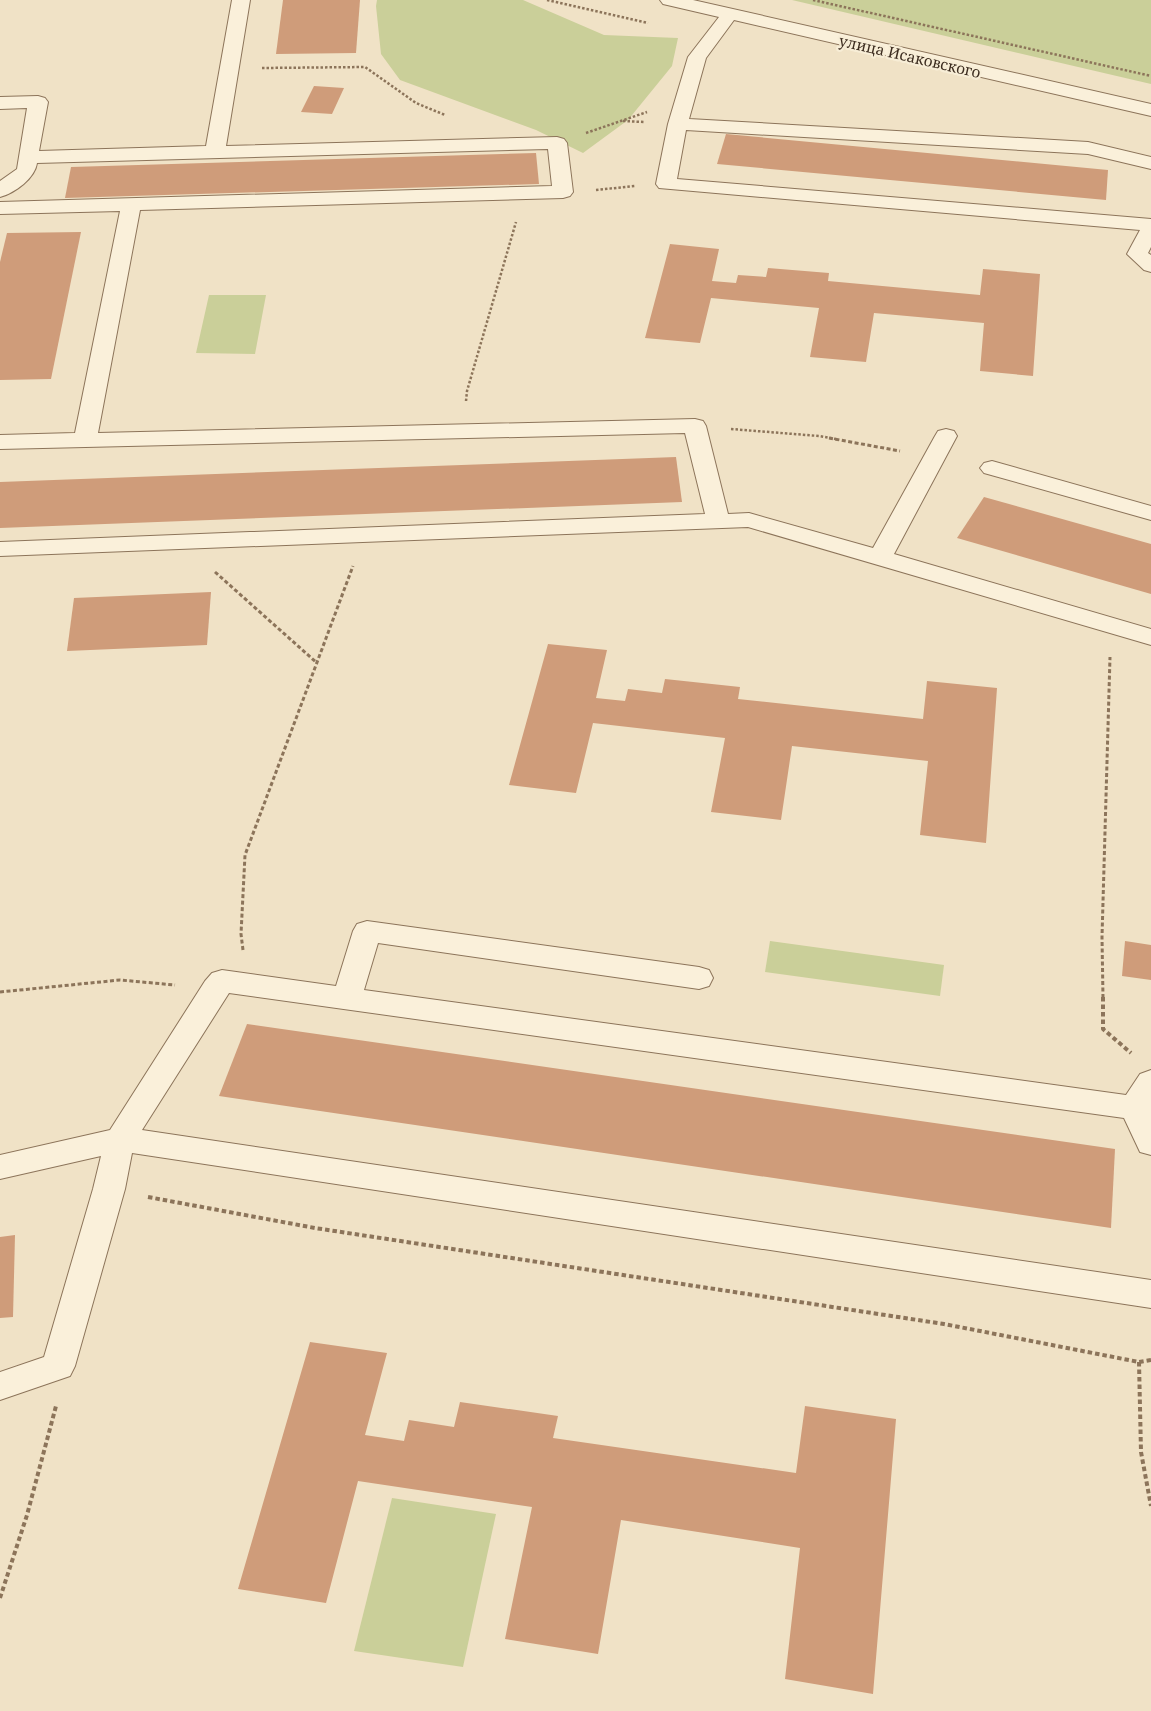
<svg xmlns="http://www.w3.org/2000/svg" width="1151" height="1711" viewBox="0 0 1151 1711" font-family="'Noto Serif',serif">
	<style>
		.green { fill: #cacf99 }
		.building { fill: #cf9c7a }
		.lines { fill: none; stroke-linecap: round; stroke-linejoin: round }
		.minor-casing { stroke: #8c745a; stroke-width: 2 }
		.path-far2 { stroke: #8c745a; stroke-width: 2.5; stroke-dasharray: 2.5 2; stroke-linecap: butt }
		.path-far1 { stroke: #8c745a; stroke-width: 3; stroke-dasharray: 4 2.5; stroke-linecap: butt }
		.path { stroke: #8c745a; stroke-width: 4; stroke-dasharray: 4.5 3; stroke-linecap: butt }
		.minor { fill: #faf0da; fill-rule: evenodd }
		.labels { text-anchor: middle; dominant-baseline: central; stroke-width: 4.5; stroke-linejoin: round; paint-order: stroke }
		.far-street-label { font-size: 15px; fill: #3c2c1f; stroke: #f7edd6 }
	</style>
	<rect width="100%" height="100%" fill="#f0e2c6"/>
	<g class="green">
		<polygon points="377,0 523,0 604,35 678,38 672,66 628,120 583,153 536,130 400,80 381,54 376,6"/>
		<polygon points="792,0 1151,0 1151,84"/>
		<polygon points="209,295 266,295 255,354 196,353"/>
		<polygon points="770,941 944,965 940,996 765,972"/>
		<polygon points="392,1498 496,1514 463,1667 354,1651"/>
	</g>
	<g class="building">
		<polygon points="283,0 360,0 356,53 276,54"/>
		<polygon points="314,86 344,88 332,114 301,112"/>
		<polygon points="726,134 1108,170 1106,200 717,164"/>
		<polygon points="536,153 539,184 65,198 71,167"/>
		<polygon points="81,232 51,379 0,380 0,262 7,233"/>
		<polygon points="670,244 719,249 712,281 736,283 738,275 766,277 768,268 829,273 828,281 980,295 983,269 1040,274 1033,376 980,371 984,323 874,313 866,362 810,357 819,308 711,298 700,343 645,338"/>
		<polygon points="676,457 682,502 0,528 0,482"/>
		<polygon points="984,497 1151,544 1151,594 957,538"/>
		<polygon points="211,592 207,645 67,651 74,598"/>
		<polygon points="548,644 607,650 596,698 625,701 628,689 662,693 665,679 740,687 738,699 923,719 927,681 997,688 986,843 920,835 928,761 792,746 781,820 711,812 725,738 593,723 576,793 509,785"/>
		<polygon points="1125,941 1151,945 1151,980 1122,976"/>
		<polygon points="247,1024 1115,1149 1111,1228 219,1096"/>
		<polygon points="15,1235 13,1317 0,1318 0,1237"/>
		<polygon points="310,1342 387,1353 365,1435 404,1441 409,1420 454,1427 460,1402 558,1416 553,1438 796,1473 805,1406 896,1419 873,1694 785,1679 800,1548 621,1520 598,1654 505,1639 532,1507 358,1481 326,1603 238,1589"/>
	</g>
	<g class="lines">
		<g class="minor-casing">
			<g id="minor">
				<path d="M232,0H250L226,146L557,137L564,139L567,143L573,192L570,196L563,198L140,210L98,433L695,419L703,421L706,426L728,514L749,513L873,548L935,436L938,431L946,429L954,431L957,436L894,554L1151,629V645L748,527L0,556V542L705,514L685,433L0,449V435L75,433L120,211L0,214V202L552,186L548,149L37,163C35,178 15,193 0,197V181L17,169L27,108L0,109V97L38,96L45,98L48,102L39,151L206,146Z"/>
				<polygon points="660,0 693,0 1151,104 1151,116 734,20 706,58 689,119 1088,142 1151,157 1151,169 1088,154 686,130 677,179 1151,219 1151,247 1148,253 1151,255 1151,272 1144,270 1127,254 1140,230 659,188 656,184 668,124 688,57 719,17 663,4"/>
				<polygon points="992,461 1151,506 1151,520 984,473 980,468 984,463"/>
				<polygon points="367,921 699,967 709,970 713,978 709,986 699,989 378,943 364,990 1126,1095 1140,1074 1151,1070 1151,1155 1140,1152 1124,1118 229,993 142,1130 1151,1280 1151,1308 132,1153 125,1189 75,1366 70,1376 0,1400 0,1372 44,1357 93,1189 101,1156 0,1179 0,1155 110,1130 205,981 212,973 222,970 336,986 353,931 357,924"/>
			</g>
		</g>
		<g class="path-far2">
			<polyline points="547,0 648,23"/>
			<polyline points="813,0 1151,76"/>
			<polyline points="262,68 365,67 416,103 445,115"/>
			<polyline points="623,121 644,122"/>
			<polyline points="586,133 647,112"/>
			<polyline points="596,190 635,186"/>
			<polyline points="466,401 467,391 516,222"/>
			<polyline points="731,429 819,436 836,439"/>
		</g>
		<g class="path-far1">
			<polyline points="829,438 900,451"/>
			<polyline points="215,572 317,663"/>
			<polyline points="243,950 241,934 245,855 353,566"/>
			<polyline points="0,992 120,980 175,985"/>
			<polyline points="1103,998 1102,937 1110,657"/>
		</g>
		<g class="path">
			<polyline points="1103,997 1103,1029 1131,1053"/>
			<polyline points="148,1197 315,1228 944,1324 1139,1362 1151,1360"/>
			<polyline points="1139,1362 1141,1452 1151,1506"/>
			<polyline points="0,1598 27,1515 56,1406"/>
		</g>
		<use href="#minor" class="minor"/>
	</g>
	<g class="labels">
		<g class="far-street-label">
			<text transform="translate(910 56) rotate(13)">улица Исаковского</text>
		</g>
	</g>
</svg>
